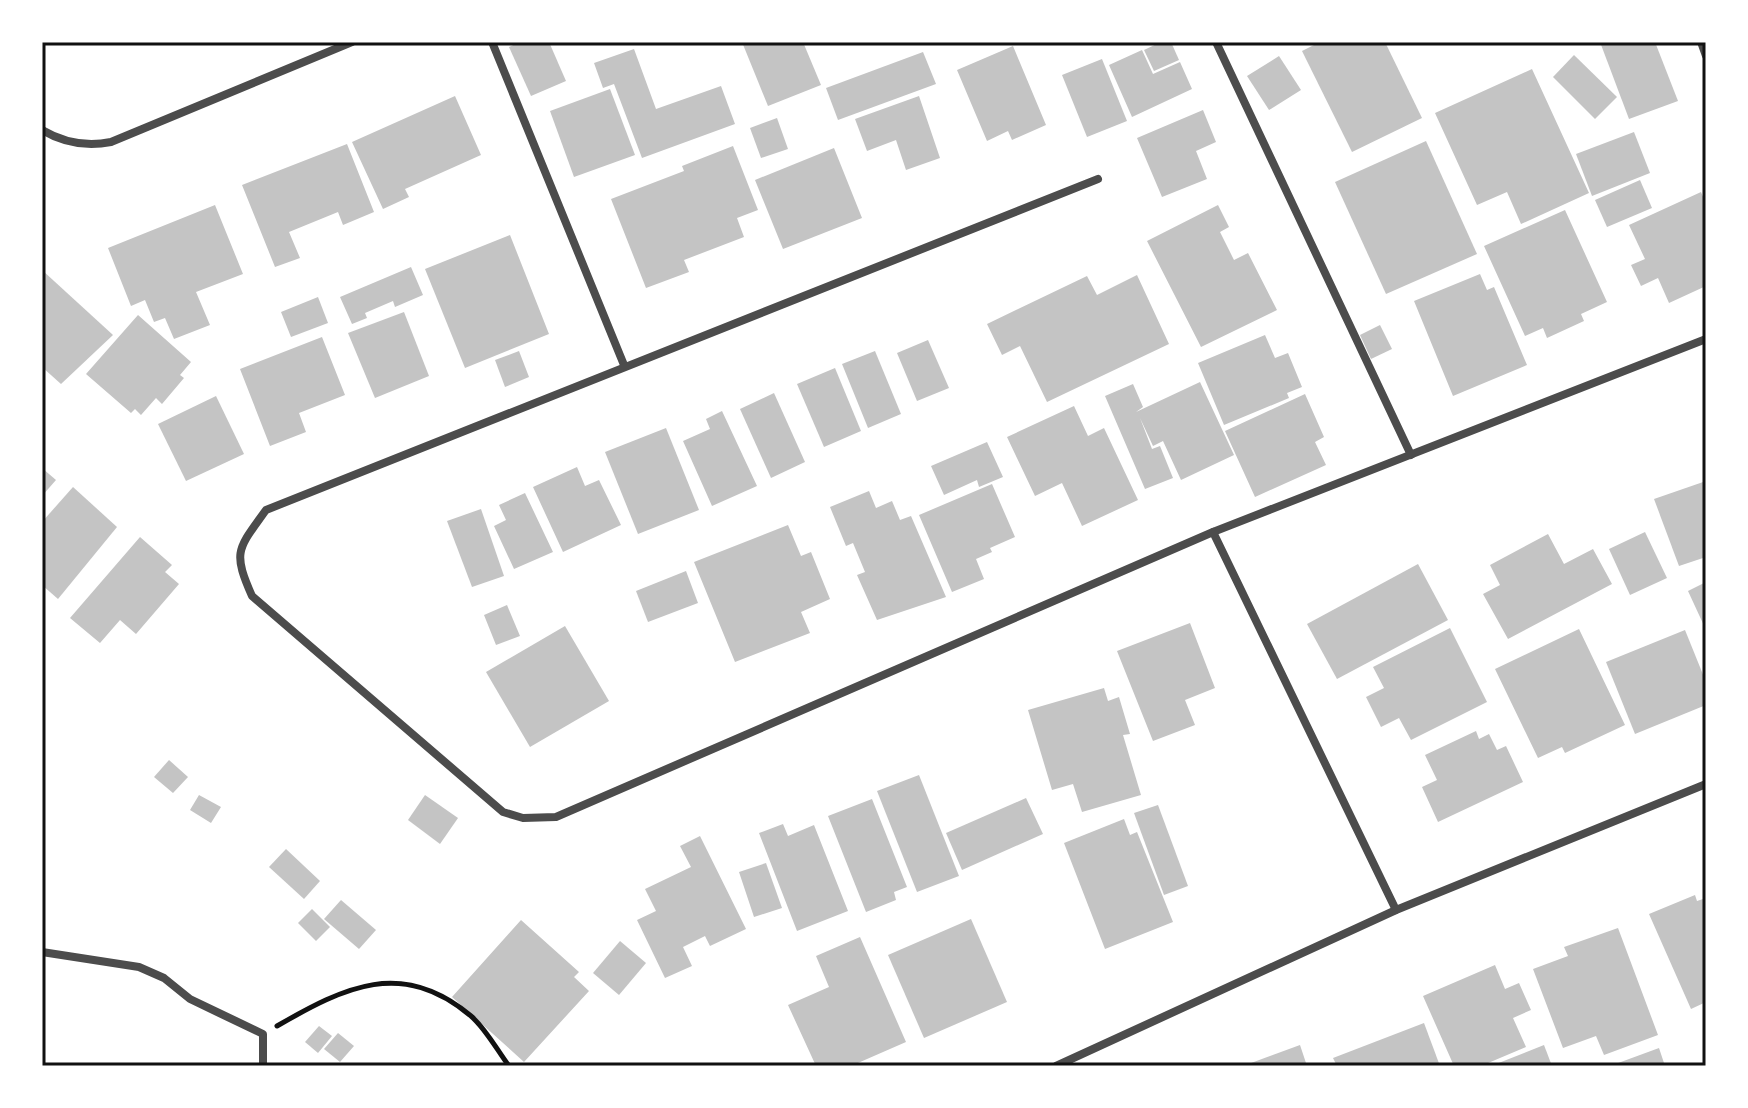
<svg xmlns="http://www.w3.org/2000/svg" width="1748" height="1108" viewBox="0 0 1748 1108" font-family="Montserrat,sans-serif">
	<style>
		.building { fill: #c4c4c4 }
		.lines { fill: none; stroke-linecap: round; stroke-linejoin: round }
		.path { stroke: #111; stroke-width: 5 }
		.minor { stroke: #4c4c4c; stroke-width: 8 }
		.neatline { fill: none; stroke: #111; stroke-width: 3 }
	</style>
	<rect width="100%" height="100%" fill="#fff"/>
	<g class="building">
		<polygon points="520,42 549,42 566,81 531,96 509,47"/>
		<polygon points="742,42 803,42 821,85 768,106"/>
		<polygon points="1161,42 1171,42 1179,60 1154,71 1144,50"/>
		<polygon points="1320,42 1385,42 1422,118 1352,152 1302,51"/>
		<polygon points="1600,42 1655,42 1678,101 1629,119"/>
		<polygon points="1013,46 1046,125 1012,140 1008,131 987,141 957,70"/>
		<polygon points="634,49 656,109 721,86 735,124 642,158 614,84 603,88 594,63"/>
		<polygon points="1142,50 1153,74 1180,62 1192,89 1132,117 1109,65"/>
		<polygon points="923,52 936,84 838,120 826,88"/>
		<polygon points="1574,55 1617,97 1595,119 1553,77"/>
		<polygon points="1279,56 1301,90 1269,110 1247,76"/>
		<polygon points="1102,59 1127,121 1087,137 1062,75"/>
		<polygon points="1532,69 1589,193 1521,224 1507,192 1477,205 1435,113"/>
		<polygon points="610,89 635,155 574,177 550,111"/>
		<polygon points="455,96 481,155 405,189 409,197 383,209 352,142"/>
		<polygon points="919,96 940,158 906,170 896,140 867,151 855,119"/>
		<polygon points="1203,110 1216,142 1196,151 1207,179 1162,197 1137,138"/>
		<polygon points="777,118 788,149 761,158 750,128"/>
		<polygon points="1634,132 1650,173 1592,196 1576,154"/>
		<polygon points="1426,141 1477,254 1386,294 1335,182"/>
		<polygon points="347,144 374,212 343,225 338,212 289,232 300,258 275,267 242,185"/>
		<polygon points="733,146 758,210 737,218 744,237 684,260 689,272 646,288 611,199 684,171 682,166"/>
		<polygon points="834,148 862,218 783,249 755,180"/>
		<polygon points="1640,180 1652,208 1607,227 1595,200"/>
		<polygon points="1701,192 1706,204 1706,286 1669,303 1658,278 1641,286 1631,265 1645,259 1629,225"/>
		<polygon points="215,205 243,274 196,292 210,325 174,339 165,318 154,322 145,300 131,306 108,248"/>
		<polygon points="1218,205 1229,227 1220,232 1234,260 1248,253 1277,310 1201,347 1147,241"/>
		<polygon points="1565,210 1607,302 1581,314 1584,321 1547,338 1543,328 1525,336 1484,246"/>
		<polygon points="510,235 549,334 465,368 425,269"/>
		<polygon points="411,267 423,295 395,307 393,301 365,313 367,318 352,324 340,297"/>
		<polygon points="42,270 113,335 61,384 42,367"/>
		<polygon points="1480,274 1487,290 1494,287 1527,365 1453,396 1414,301"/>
		<polygon points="1137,275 1169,344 1047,402 1020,346 1002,355 987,324 1087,276 1097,295"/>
		<polygon points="318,297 328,323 291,337 281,312"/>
		<polygon points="404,312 429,376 375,398 348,333"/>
		<polygon points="138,315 191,362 180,375 184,378 162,404 156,398 141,415 135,409 131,413 86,374"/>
		<polygon points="1380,325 1392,349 1371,359 1360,335"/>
		<polygon points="1265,335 1275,358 1288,353 1302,387 1287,393 1289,398 1224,425 1198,363"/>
		<polygon points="322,337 345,395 299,413 306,432 270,446 240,369"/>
		<polygon points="928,340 949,388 917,401 897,353"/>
		<polygon points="519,351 529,377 505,387 495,360"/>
		<polygon points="875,351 901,414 868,428 842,364"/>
		<polygon points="835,368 861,431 824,447 797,384"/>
		<polygon points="1200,382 1234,455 1181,480 1163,441 1153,446 1140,418 1152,449 1160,446 1173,478 1145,489 1105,396 1133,384 1143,407 1136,412"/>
		<polygon points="774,393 805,462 771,478 740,409"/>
		<polygon points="1305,394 1324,437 1315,442 1326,465 1255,497 1225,431"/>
		<polygon points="216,396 244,454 186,481 158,424"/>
		<polygon points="1074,406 1088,436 1104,428 1138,500 1082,526 1062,483 1035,496 1007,437"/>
		<polygon points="722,411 757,486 712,506 683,441 710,429 706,419"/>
		<polygon points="666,428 699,510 638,534 605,452"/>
		<polygon points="987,442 1003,477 979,487 977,480 944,495 931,466"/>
		<polygon points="577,467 585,486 599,480 621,525 563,552 533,487"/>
		<polygon points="42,468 56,480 42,496"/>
		<polygon points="1706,481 1706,557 1679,566 1654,499"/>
		<polygon points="992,484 1015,537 990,548 992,552 976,559 984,579 952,592 919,515"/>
		<polygon points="73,487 117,527 58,599 42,585 42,522"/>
		<polygon points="869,491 876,508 892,501 900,520 911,516 946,597 877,620 857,575 865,572 853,543 846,546 830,507"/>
		<polygon points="525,493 553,552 514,569 494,526 506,520 499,505"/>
		<polygon points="481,509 504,576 472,587 447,521"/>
		<polygon points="788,525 801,556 811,552 830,599 801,612 810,633 735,662 694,562"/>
		<polygon points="1645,532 1667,578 1630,595 1609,549"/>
		<polygon points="1548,534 1564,564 1593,549 1612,584 1508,639 1483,594 1500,585 1490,565"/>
		<polygon points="140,537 172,565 165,572 179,584 136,634 120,620 100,643 70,618"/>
		<polygon points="1418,564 1448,620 1337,679 1307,624"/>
		<polygon points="686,571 698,603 648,622 636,591"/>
		<polygon points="1706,582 1706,630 1688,591"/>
		<polygon points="507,605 520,636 496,645 484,615"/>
		<polygon points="1190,623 1215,688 1185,700 1195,725 1153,741 1117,651"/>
		<polygon points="565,626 609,701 530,747 486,672"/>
		<polygon points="1450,628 1487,702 1411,740 1399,718 1381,727 1366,697 1384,688 1373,667"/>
		<polygon points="1579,629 1625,725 1565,753 1562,747 1538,758 1495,669"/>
		<polygon points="1685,630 1706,682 1706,705 1635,734 1606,662"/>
		<polygon points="1104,688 1108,701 1119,697 1130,734 1123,735 1141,795 1082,812 1073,784 1052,790 1028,710"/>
		<polygon points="1476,731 1479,739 1489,734 1497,750 1506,746 1523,782 1438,822 1422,787 1437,780 1425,755"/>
		<polygon points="169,760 188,777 173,793 154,777"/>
		<polygon points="919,775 959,876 917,892 877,791"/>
		<polygon points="199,795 221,807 211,823 190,810"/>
		<polygon points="425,795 458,818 440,844 408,820"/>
		<polygon points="1026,798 1043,834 962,870 946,833"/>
		<polygon points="872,799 907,887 894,892 896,900 866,912 828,816"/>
		<polygon points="1158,805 1188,886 1164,895 1134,813"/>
		<polygon points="1124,819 1130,835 1137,832 1173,922 1105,949 1064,843"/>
		<polygon points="783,824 788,836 814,825 848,911 797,931 759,833"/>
		<polygon points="700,836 746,929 710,946 705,936 683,947 692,966 665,978 637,920 656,911 645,889 691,867 680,846"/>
		<polygon points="286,849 320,881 304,899 269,867"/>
		<polygon points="766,863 782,908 754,917 739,872"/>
		<polygon points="1695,895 1697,901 1706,898 1706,1002 1691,1009 1649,914"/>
		<polygon points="341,900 376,930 359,949 324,919"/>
		<polygon points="312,909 330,927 316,941 298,923"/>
		<polygon points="971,919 1007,1002 924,1038 888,955"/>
		<polygon points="521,920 579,972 574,977 589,991 524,1062 452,997"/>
		<polygon points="1618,928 1658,1035 1604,1055 1596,1036 1563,1048 1533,969 1568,956 1564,947"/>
		<polygon points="860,937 906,1042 851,1066 816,1066 788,1005 829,987 816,956"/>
		<polygon points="620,941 646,963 619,995 593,973"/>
		<polygon points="1495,965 1505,989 1519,983 1531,1010 1513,1018 1526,1047 1481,1066 1454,1066 1423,996"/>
		<polygon points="1424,1023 1440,1066 1337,1066 1333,1058"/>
		<polygon points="319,1026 332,1036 318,1053 305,1042"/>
		<polygon points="338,1033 354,1046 340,1062 324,1049"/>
		<polygon points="1300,1045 1307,1066 1243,1066"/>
		<polygon points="1544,1045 1552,1066 1491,1066"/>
		<polygon points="1659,1048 1665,1066 1610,1066"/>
	</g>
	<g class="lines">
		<path class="path" d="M277,1026C345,987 402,958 471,1016C486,1029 497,1050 509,1066"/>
		<g class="minor">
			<polyline points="492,42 624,365"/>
			<polyline points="1216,42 1411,455"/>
			<polyline points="1701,42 1706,56"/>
			<path d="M42,130C64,143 86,147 111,142L352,42"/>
			<path d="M1098,179L266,510C238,549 232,551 252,596L503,812L523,818L556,817L1213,532L1706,339"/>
			<polyline points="1213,532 1396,910"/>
			<polyline points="42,952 139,967 164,978 190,999 263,1034 263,1066"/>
			<polyline points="1056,1066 1396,910 1706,784"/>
		</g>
	</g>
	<rect width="1748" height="1108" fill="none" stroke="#ffffff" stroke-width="88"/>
	<rect x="44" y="44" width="1660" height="1020" class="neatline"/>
</svg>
